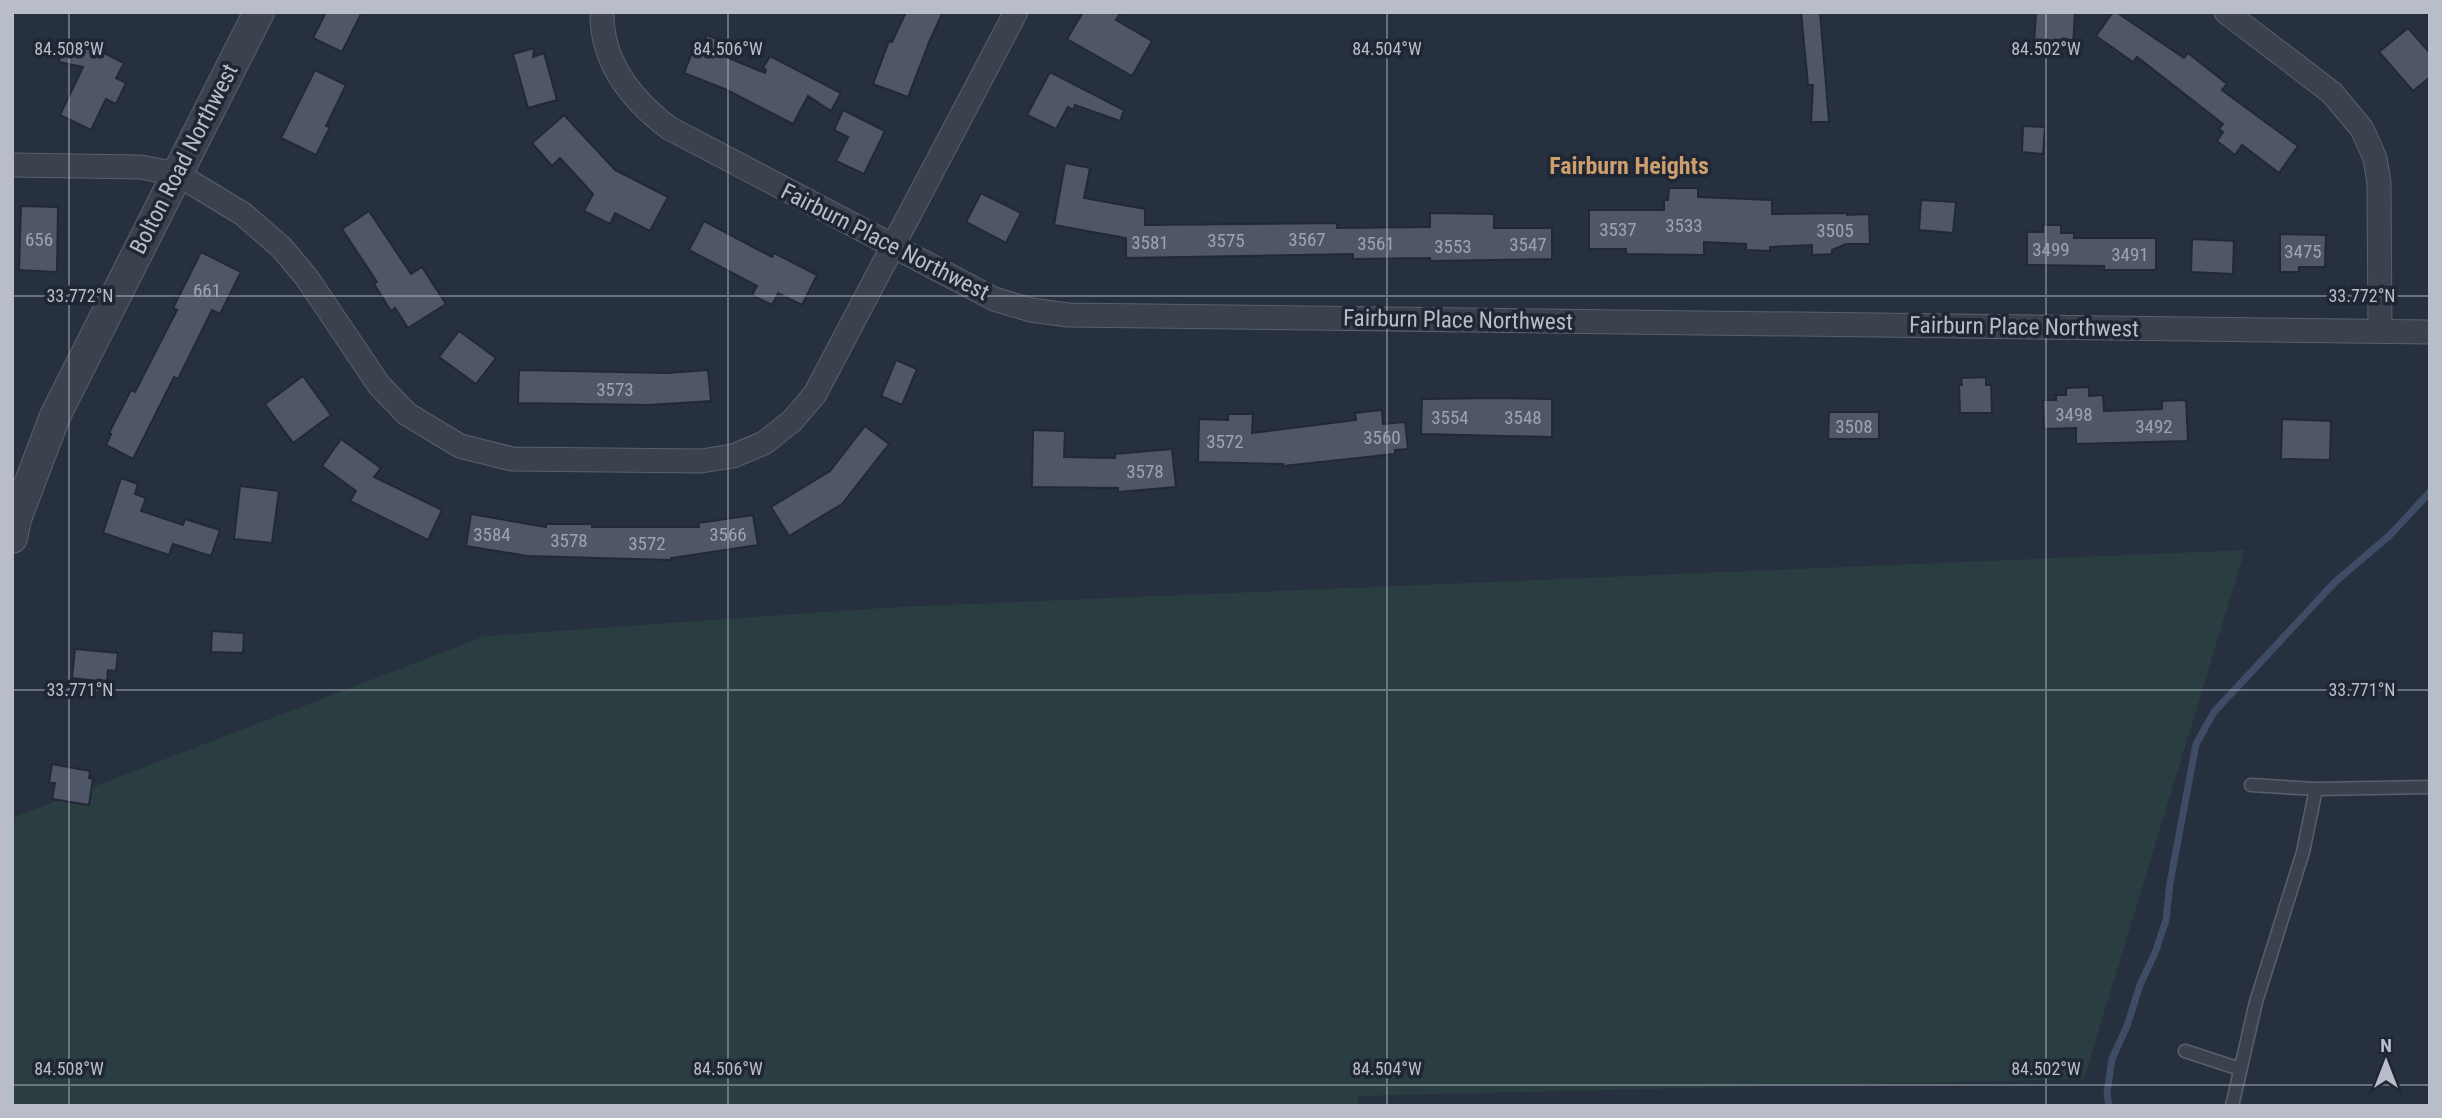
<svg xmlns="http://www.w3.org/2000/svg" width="2442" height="1118" viewBox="0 0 2442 1118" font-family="'Roboto Condensed',sans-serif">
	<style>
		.green { fill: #2a3d40 }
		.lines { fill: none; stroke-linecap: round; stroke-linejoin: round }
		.stream { stroke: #3f4c66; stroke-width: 7 }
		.building { fill: #4e5667; stroke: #222935; stroke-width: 2 }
		.service-casing { stroke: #59606c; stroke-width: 15 }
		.minor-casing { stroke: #59606c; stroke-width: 25 }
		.tertiary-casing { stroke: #59606c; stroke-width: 32 }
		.service { stroke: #3b424e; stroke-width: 12 }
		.minor { stroke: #3b424e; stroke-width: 23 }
		.tertiary { stroke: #3b424e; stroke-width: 30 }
		.ticks { fill: none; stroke: #b8bdc9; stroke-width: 2; stroke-opacity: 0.45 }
		.labels { text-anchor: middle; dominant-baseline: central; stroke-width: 7; stroke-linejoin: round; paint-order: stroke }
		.number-label { font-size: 19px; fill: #9ea3b0 }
		.street-label { font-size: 23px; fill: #b8bdc9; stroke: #202734 }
		.neighbourhood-label { font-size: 24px; font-weight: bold; fill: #cd9e6e; stroke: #202734 }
		.ticks-label { font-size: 18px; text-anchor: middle; fill: #b8bdc9; stroke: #202734; stroke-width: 7; stroke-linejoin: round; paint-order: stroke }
	</style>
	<rect width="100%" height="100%" fill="#27303e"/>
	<polygon class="green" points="2245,550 2084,1079 1358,1096 1358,1106 12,1106 12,818 485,636 897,607"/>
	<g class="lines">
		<polyline class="stream" points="2109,1106 2107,1093 2112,1059 2127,1026 2140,985 2155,953 2166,920 2170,883 2196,744 2214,712 2335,582 2389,536 2430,492"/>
	</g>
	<g class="building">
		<polygon points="326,12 362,12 342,52 313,38"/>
		<polygon points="906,12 943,12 930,40 908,97 873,84 889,41 892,42"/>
		<polygon points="1083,12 1121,12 1116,20 1152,41 1132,76 1067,39"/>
		<polygon points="1801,12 1820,12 1829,122 1811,122 1813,85 1808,85"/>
		<polygon points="2036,12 2075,12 2073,46 2034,44"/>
		<polygon points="2113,12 2116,12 2184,58 2188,53 2227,84 2222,90 2298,146 2279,173 2242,145 2235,155 2217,141 2223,132 2219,129 2223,124 2137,57 2133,62 2096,36"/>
		<polygon points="2408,28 2430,53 2430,77 2413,91 2379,52"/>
		<polygon points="707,35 731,45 726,57 765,73 766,70 763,68 770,56 841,93 831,111 808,96 793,124 727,90 684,73 696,43 702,46"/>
		<polygon points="62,44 98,50 124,63 116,78 126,83 116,104 106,99 91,130 60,115 83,67 59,62"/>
		<polygon points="534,48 533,57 544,53 557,100 528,108 513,54"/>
		<polygon points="315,70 346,85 326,126 330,127 316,155 281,138"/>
		<polygon points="1050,72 1124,110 1120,121 1075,105 1073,110 1068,107 1056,129 1027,115"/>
		<polygon points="843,110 885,131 864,174 836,161 848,137 834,130"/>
		<polygon points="564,115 615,170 668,197 650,231 615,213 610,224 584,211 593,194 560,158 552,166 532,143"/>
		<polygon points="2023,126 2045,127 2043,154 2022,152"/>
		<polygon points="1065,163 1090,168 1084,198 1145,209 1145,225 1337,223 1337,228 1430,227 1430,213 1494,214 1494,228 1552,228 1552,259 1430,261 1430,258 1353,259 1353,254 1126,258 1126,238 1054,225"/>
		<polygon points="1669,188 1698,188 1698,197 1772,200 1772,214 1847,213 1847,215 1869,214 1870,244 1846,244 1832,250 1832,254 1812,255 1812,245 1770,247 1770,251 1746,250 1746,244 1704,242 1704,255 1626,254 1626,249 1589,249 1589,210 1664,210 1664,200 1668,200"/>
		<polygon points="981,193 1021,213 1006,243 966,222"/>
		<polygon points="1921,200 1956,202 1953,233 1919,230"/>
		<polygon points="21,206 58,207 57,272 19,270"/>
		<polygon points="369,211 411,274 422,267 446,304 408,328 395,308 391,311 374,284 377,282 342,229"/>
		<polygon points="704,221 772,257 774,253 817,275 802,305 778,293 772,305 752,295 757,286 689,250"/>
		<polygon points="2043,225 2061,225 2061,233 2074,233 2074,238 2156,238 2156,270 2104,270 2104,266 2027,265 2027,232 2043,232"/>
		<polygon points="2280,234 2326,235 2325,267 2299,267 2299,272 2280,272"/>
		<polygon points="2192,239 2234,241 2233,274 2191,272"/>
		<polygon points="201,252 241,272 220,314 212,310 178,379 174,377 133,459 106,445 111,434 109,433 131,390 135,392 177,310 173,308"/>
		<polygon points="459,331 496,358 476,384 439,357"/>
		<polygon points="896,360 917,369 902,405 881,396"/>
		<polygon points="519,370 667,373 708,370 711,401 648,405 518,403"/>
		<polygon points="303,376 331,415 293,443 265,404"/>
		<polygon points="1986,377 1986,385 1991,385 1992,413 1960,413 1959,385 1962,385 1961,378"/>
		<polygon points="2089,387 2089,396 2103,395 2104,411 2162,409 2162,401 2186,400 2188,441 2076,444 2076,428 2044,429 2043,400 2056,400 2056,395 2066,395 2066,388"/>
		<polygon points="1495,398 1552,399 1552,437 1421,434 1422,399"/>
		<polygon points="1382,410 1383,424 1405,422 1408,449 1395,450 1395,454 1283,466 1283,464 1198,462 1199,419 1228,420 1228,414 1253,414 1252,433 1356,420 1355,413"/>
		<polygon points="1829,412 1879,412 1879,439 1828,439"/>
		<polygon points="2282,419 2331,421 2330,460 2281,459"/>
		<polygon points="865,426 889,444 842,504 789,536 771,507 830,471"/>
		<polygon points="1033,430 1065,431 1064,457 1115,458 1115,454 1172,449 1176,487 1118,492 1118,488 1032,487"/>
		<polygon points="341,439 381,468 374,477 442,510 428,540 350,501 356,491 322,466"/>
		<polygon points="121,478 138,484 135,494 146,498 141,511 183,525 185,519 220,530 211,556 173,544 169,555 103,533"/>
		<polygon points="240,486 279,491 272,543 234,539"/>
		<polygon points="471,514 546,527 546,524 592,524 592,527 699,527 698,523 753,515 758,545 671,558 671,560 527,556 466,546"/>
		<polygon points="212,631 244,633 243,653 211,652"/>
		<polygon points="75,649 118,653 116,671 108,670 107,682 72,678"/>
		<polygon points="52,764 90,771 89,778 93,779 89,805 52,799 55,783 49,783"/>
	</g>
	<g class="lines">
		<g class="service-casing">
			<g id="service">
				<polyline points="2251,785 2316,789 2430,787"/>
				<polyline points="2185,1051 2240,1069"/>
				<polyline points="2232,1106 2256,1002 2303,852 2316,789"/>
			</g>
		</g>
		<g class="minor-casing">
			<g id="minor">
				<path d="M602,12C601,62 632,100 669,128L994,299L1031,310L1068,315L2430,332"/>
				<polyline points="2226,12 2332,93 2362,129 2375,158 2379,183 2380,331"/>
				<polyline points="12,165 141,167 177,174 243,214 282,248 307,278 379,385 407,414 460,446 512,459 701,461 733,456 764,443 792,421 815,394 1016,12"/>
			</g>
		</g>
		<g class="tertiary-casing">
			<polyline id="tertiary" points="12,538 16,519 55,416 259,12"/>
		</g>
		<use href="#service" class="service"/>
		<use href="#minor" class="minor"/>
		<use href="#tertiary" class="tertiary"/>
	</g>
	<path class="ticks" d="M69,12V1106M728,12V1106M1387,12V1106M2046,12V1106M12,296H2430M12,690H2430M12,1085H2430"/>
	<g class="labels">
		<g class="number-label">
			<text x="1684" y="225">3533</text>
			<text x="1618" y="229">3537</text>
			<text x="1835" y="230">3505</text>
			<text x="39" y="239">656</text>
			<text x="1307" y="239">3567</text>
			<text x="1226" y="240">3575</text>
			<text x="1150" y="242">3581</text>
			<text x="1376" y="243">3561</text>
			<text x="1528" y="244">3547</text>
			<text x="1453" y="246">3553</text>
			<text x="2051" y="249">3499</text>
			<text x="2303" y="251">3475</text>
			<text x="2130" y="254">3491</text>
			<text x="207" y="290">661</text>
			<text x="615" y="389">3573</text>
			<text x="2074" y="414">3498</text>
			<text x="1450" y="417">3554</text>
			<text x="1523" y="417">3548</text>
			<text x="1854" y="426">3508</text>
			<text x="2154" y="426">3492</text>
			<text x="1382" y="437">3560</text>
			<text x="1225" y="441">3572</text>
			<text x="1145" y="471">3578</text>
			<text x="492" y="534">3584</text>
			<text x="728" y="534">3566</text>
			<text x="569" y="540">3578</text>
			<text x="647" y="543">3572</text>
		</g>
		<g class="street-label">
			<text transform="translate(184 159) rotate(-63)">Bolton Road Northwest</text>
			<text transform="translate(885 242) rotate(27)">Fairburn Place Northwest</text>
			<text transform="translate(1458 320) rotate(1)">Fairburn Place Northwest</text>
			<text transform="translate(2024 327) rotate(1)">Fairburn Place Northwest</text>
		</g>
		<g class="neighbourhood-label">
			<text x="1629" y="166">Fairburn Heights</text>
		</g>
	</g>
	<g class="ticks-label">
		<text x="69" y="55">84.508°W</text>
		<text x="728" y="55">84.506°W</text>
		<text x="1387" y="55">84.504°W</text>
		<text x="2046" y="55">84.502°W</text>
		<text x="80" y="302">33.772°N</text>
		<text x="2362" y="302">33.772°N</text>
		<text x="80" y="696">33.771°N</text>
		<text x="2362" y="696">33.771°N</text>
		<text x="69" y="1075">84.508°W</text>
		<text x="728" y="1075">84.506°W</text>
		<text x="1387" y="1075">84.504°W</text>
		<text x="2046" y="1075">84.502°W</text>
	</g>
	<rect width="2442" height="1118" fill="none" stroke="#b8bdc9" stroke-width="28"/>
	<g transform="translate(2386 1062)" stroke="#202734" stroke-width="5" paint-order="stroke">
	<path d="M0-5L12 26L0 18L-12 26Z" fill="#b8bdc9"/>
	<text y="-10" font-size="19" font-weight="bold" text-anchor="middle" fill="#b8bdc9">N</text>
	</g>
</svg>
